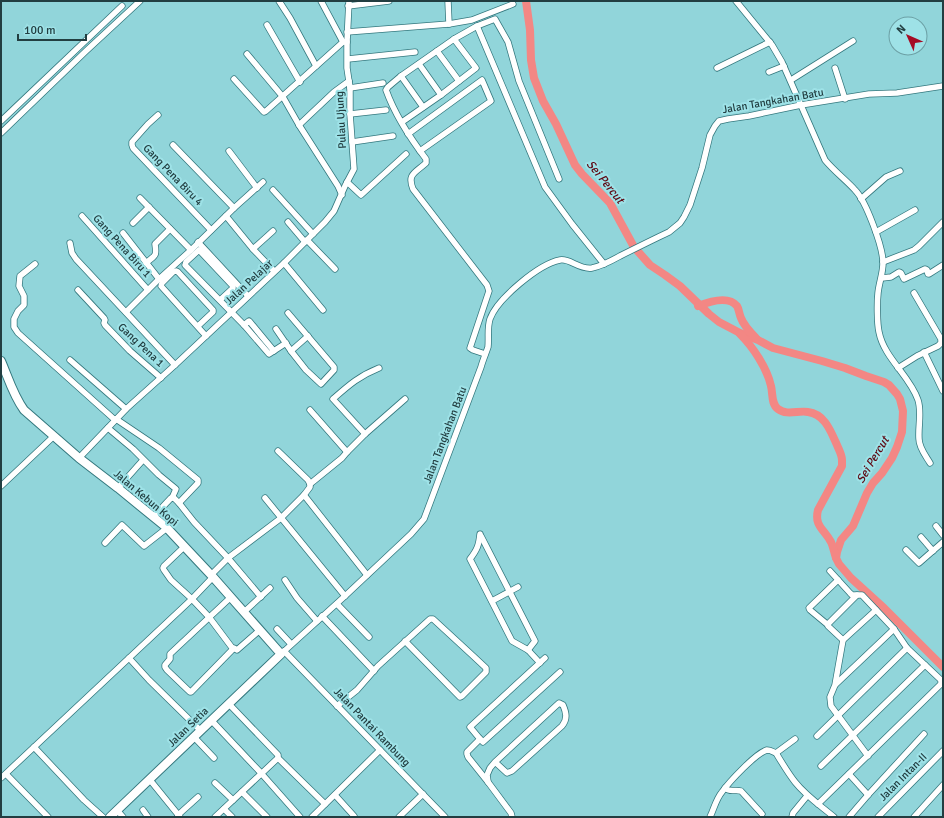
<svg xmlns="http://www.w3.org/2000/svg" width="944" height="818" viewBox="0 0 944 818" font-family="Signika,sans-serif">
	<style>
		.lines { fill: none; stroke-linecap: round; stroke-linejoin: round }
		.river { stroke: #f38784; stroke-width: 8 }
		.street-casing { stroke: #34787e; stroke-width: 7 }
		.primary-casing { stroke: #34787e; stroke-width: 10 }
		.street { stroke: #fff; stroke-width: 5.5 }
		.primary { stroke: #fff; stroke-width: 8 }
		.labels { text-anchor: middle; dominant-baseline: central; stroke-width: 4; stroke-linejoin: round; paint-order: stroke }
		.street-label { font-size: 11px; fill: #223e41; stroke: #9ee2e7 }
		.water-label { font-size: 12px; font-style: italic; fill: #5e0812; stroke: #9ee2e7 }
	</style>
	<rect width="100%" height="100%" fill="#91d5da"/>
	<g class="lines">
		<g class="river">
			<polyline points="526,1 530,30 531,60 534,78 543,101 556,124 575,165 582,174 610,203 634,247 650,265 665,275 680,286 709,314 719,322 740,333 758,340 773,348 822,361 845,368 866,376 884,382 889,385 897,394 900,399 903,411 902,432 897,447 892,458 882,473 873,483 867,493 853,526 841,540 837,552 836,558 839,564 851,578 884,608 943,667"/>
			<path d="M698,306C708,302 728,295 737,306C739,309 739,314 741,318C744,326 750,332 756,338"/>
			<path d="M740,334C753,347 767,368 771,386C773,394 771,404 778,409C787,416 799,410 808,412C825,414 831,432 837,445C839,450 842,455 842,460C842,462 842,464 842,466L818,510C814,526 824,529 831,542C833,546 834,552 836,558"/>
		</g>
		<g class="street-casing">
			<g id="street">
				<polyline points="279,1 290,18 316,66"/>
				<polyline points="321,1 343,42"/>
				<polyline points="448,1 449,24"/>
				<path d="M736,1L772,45L782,62L825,160C834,171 846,180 855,190C866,201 883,247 883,263C883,273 879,283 878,293C877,302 877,323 879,332C884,358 910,376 918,400C922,412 918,426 919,439C919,448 926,456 930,463"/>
				<polyline points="348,6 389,1"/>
				<polyline points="267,25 300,82"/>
				<polyline points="477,26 545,187 572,224 604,264"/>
				<polyline points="347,32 449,24 472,20 513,4"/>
				<polyline points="454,39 477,26 495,19 508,42 519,81 559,179"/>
				<polyline points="437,51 459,81"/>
				<polyline points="247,54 283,97 299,125 338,186 342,195"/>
				<polyline points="348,59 415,52"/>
				<polyline points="419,64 441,95"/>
				<polyline points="717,68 770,42"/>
				<polyline points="835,68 845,99"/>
				<polyline points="769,72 784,66"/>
				<polyline points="401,76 423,107"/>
				<polyline points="234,79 262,110 264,112 266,111 343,42 347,42"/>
				<polyline points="791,80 853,41"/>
				<polyline points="350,88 383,83"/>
				<polyline points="350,114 386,110"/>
				<polyline points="158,115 148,124 132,142 132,145 133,148 211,230"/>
				<polyline points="1,121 122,6"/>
				<path d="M402,122L441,95L476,68L454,39L401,76L388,87L386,90C395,115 410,138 426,159V163C415,173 407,174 413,189L487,285L489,291L470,348L473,350L485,354"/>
				<polyline points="299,125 334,92 349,81"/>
				<polyline points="1,133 86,51 140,1"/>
				<polyline points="408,134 482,80 491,101 420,151"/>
				<polyline points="352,142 393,136"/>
				<polyline points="173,145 234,208"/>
				<polyline points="229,151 257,188"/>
				<polyline points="347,182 361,195 406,154"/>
				<polyline points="273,190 313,234"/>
				<polyline points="140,198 191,250"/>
				<polyline points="861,199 886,177 900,171"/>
				<polyline points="82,216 148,290"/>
				<polyline points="226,216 253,249 274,271"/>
				<polyline points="288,222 305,242"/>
				<polyline points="133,223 149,207"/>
				<polyline points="876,232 915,210"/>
				<polyline points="123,233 159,279"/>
				<polyline points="307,240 335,269"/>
				<polyline points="198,242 248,296"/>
				<polyline points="70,243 72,253 76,259 175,365"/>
				<polyline points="253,249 273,231"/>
				<polyline points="883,262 914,250 919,246 943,222"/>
				<path d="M146,263C155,255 157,257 155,244L170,229"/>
				<polyline points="284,263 323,310"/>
				<polyline points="35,264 20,276 19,286 24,296 24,305 18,311 14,319 14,327 18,333 115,420"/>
				<polyline points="882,278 891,277 899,272 901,273 904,279 925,269 927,270 928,274 929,274 943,265"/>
				<polyline points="78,290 104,318 105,320 104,323 105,325 130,351 161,378"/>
				<polyline points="220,300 233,288 233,286 199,250 186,262 185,265 244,325 269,354 286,343"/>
				<polyline points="126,312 159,279 191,250 234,208 263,182"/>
				<polyline points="288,313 334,367 334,370 321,384 306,370 291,351"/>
				<polyline points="244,325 249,321 250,322 274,351"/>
				<polyline points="198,326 213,312 213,310 178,272 176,271 173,272 162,283 161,286 206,336"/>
				<polyline points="276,329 291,351 308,336"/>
				<polyline points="924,352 943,391"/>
				<polyline points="70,360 126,409"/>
				<polyline points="898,368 917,356 938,346 941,343 941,339 914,293"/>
				<polyline points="310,410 347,452"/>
				<polyline points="116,419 159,448 198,480 198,483 179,503"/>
				<polyline points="108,428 133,449 159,475 176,489 172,498"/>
				<path d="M365,434L333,399C349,385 359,376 379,368"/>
				<polyline points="79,458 126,409 175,365 284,263 325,222 334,211 345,186 354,169 350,114 350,88 347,68 347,42 349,1"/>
				<polyline points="310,484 342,458 347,452 365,434 405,399"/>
				<polyline points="1,486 54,436"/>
				<polyline points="118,488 143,460"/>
				<polyline points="304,495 367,575"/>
				<polyline points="265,498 345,596"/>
				<polyline points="153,517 171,498 174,498 179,503 194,522 228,558 261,597"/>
				<polyline points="936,526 943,535"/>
				<path d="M480,534C479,545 477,550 470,559L512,641L528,650L540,663"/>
				<polyline points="481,536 535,641 528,650"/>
				<polyline points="921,537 933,551"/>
				<polyline points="105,543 122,525 144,546 167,528"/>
				<polyline points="184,547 164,566 163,568 164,570 171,580 192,599 209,617 233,649"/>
				<polyline points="906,550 919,563 943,542"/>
				<polyline points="830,571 850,593 852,595 857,595"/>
				<polyline points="211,575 228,558 281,518 304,495 310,487 310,484 308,480 278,451"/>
				<polyline points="285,580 297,598 317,621"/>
				<polyline points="231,597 170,654 170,659 165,665 165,667 167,670 190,692 191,692 233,649 234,648 237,650 260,630"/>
				<polyline points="492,601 518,587"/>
				<polyline points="337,604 369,637"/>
				<polyline points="244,612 270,588"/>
				<polyline points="322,616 374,671"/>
				<polyline points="828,625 810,610 809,608 838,580"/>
				<polyline points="277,629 291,644"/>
				<polyline points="843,640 876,610"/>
				<polyline points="284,651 445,817"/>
				<path d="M281,654L345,596L411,534L424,519L481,367C483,360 486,353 488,347C489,338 487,328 490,319C497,299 539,264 560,260C570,258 579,270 592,268C602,266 611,261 620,256C636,248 652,240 669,232L680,223L684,217L690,205L702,168L710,135L715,126L719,121L728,119L749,116L801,105L869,94L897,93L943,86"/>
				<polyline points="129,658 149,680 200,730"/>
				<polyline points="836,684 894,629"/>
				<polyline points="229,704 278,755 278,758 325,804"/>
				<polyline points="337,706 357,690 378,666 430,619 433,619 471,654 486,668 486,672 462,696 460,697 405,641"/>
				<polyline points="211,720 261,773 300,817"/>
				<polyline points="817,736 907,648"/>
				<polyline points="194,737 214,758"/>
				<polyline points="480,739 470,727 545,658"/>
				<polyline points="34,747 84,800 103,817"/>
				<polyline points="776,753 795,739"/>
				<path d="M495,762L507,773L512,771L562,726C568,719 566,712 563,705L559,703L495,762L490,768L487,775L488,782L511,813L512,817"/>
				<polyline points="821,766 925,665"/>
				<polyline points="6,774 48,817"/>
				<polyline points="849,774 868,795"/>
				<polyline points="1,778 192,599 213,577"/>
				<polyline points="150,780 180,817"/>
				<polyline points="488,782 468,757 467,754 467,752 480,739 483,742 560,672"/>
				<polyline points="215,783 233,800"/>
				<path d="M725,788C731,793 734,789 741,791L762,814"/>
				<polyline points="242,792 267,817"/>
				<polyline points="335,795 354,816"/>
				<polyline points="818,804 941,684 941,680 907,648 894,629 862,595 857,595 828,624 828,626 843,640 835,685 830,697 831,706 868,756"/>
				<polyline points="224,809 232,817"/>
				<polyline points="117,810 123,817"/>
				<polyline points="143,810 148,817"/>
				<polyline points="178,815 198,797"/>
				<polyline points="215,817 278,758"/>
				<polyline points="312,817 380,750"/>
				<polyline points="399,817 423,794"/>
				<path d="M710,817C714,809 716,799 722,792C729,782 756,753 767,750C771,750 773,752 776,753C782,763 788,773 795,782C806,796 821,806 834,817"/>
				<polyline points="792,817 793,813 807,796"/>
				<polyline points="849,817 868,795 924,734"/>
				<polyline points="878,817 943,751"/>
				<polyline points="914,817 943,785"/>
			</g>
		</g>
		<g class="primary-casing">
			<path id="primary" d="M1,361C8,377 13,395 24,410L79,458L118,488L167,528L213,577L281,654L110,817"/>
		</g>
		<use href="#street" class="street"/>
		<use href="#primary" class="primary"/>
	</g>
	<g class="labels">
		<g class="street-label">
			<text transform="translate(773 101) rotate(-10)">Jalan Tangkahan Batu</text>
			<text transform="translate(341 120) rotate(-93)">Pulau Ujung</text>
			<text transform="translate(173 175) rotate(46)">Gang Pena Biru 4</text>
			<text transform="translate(122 246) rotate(48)">Gang Pena Biru 1</text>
			<text transform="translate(249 282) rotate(-43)">Jalan Pelajar</text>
			<text transform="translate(141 345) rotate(43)">Gang Pena 1</text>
			<text transform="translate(445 435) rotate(-69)">Jalan Tangkahan Batu</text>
			<text transform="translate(146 498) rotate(40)">Jalan Kebun Kopi</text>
			<text transform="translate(188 727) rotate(-44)">Jalan Setia</text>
			<text transform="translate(372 727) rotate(46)">Jalan Pantai Rambung</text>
			<text transform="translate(903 777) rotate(-45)">Jalan Intan-II</text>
		</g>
		<g class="water-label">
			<text transform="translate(605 182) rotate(51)">Sei Percut</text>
			<text transform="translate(873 460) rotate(-59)">Sei Percut</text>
		</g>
	</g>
	<rect width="944" height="818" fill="none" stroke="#223e41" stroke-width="4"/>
	<g transform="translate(908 36) rotate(315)"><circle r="19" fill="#9ee2e7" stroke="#6ca0a5"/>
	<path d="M0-3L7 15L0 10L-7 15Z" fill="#a50b24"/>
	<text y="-6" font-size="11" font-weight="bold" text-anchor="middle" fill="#223e41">N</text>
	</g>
	<path d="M18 34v6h68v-6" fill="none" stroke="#223e41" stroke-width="2"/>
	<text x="24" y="34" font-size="12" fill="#223e41" stroke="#9ee2e7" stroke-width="3" paint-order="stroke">100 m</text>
</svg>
